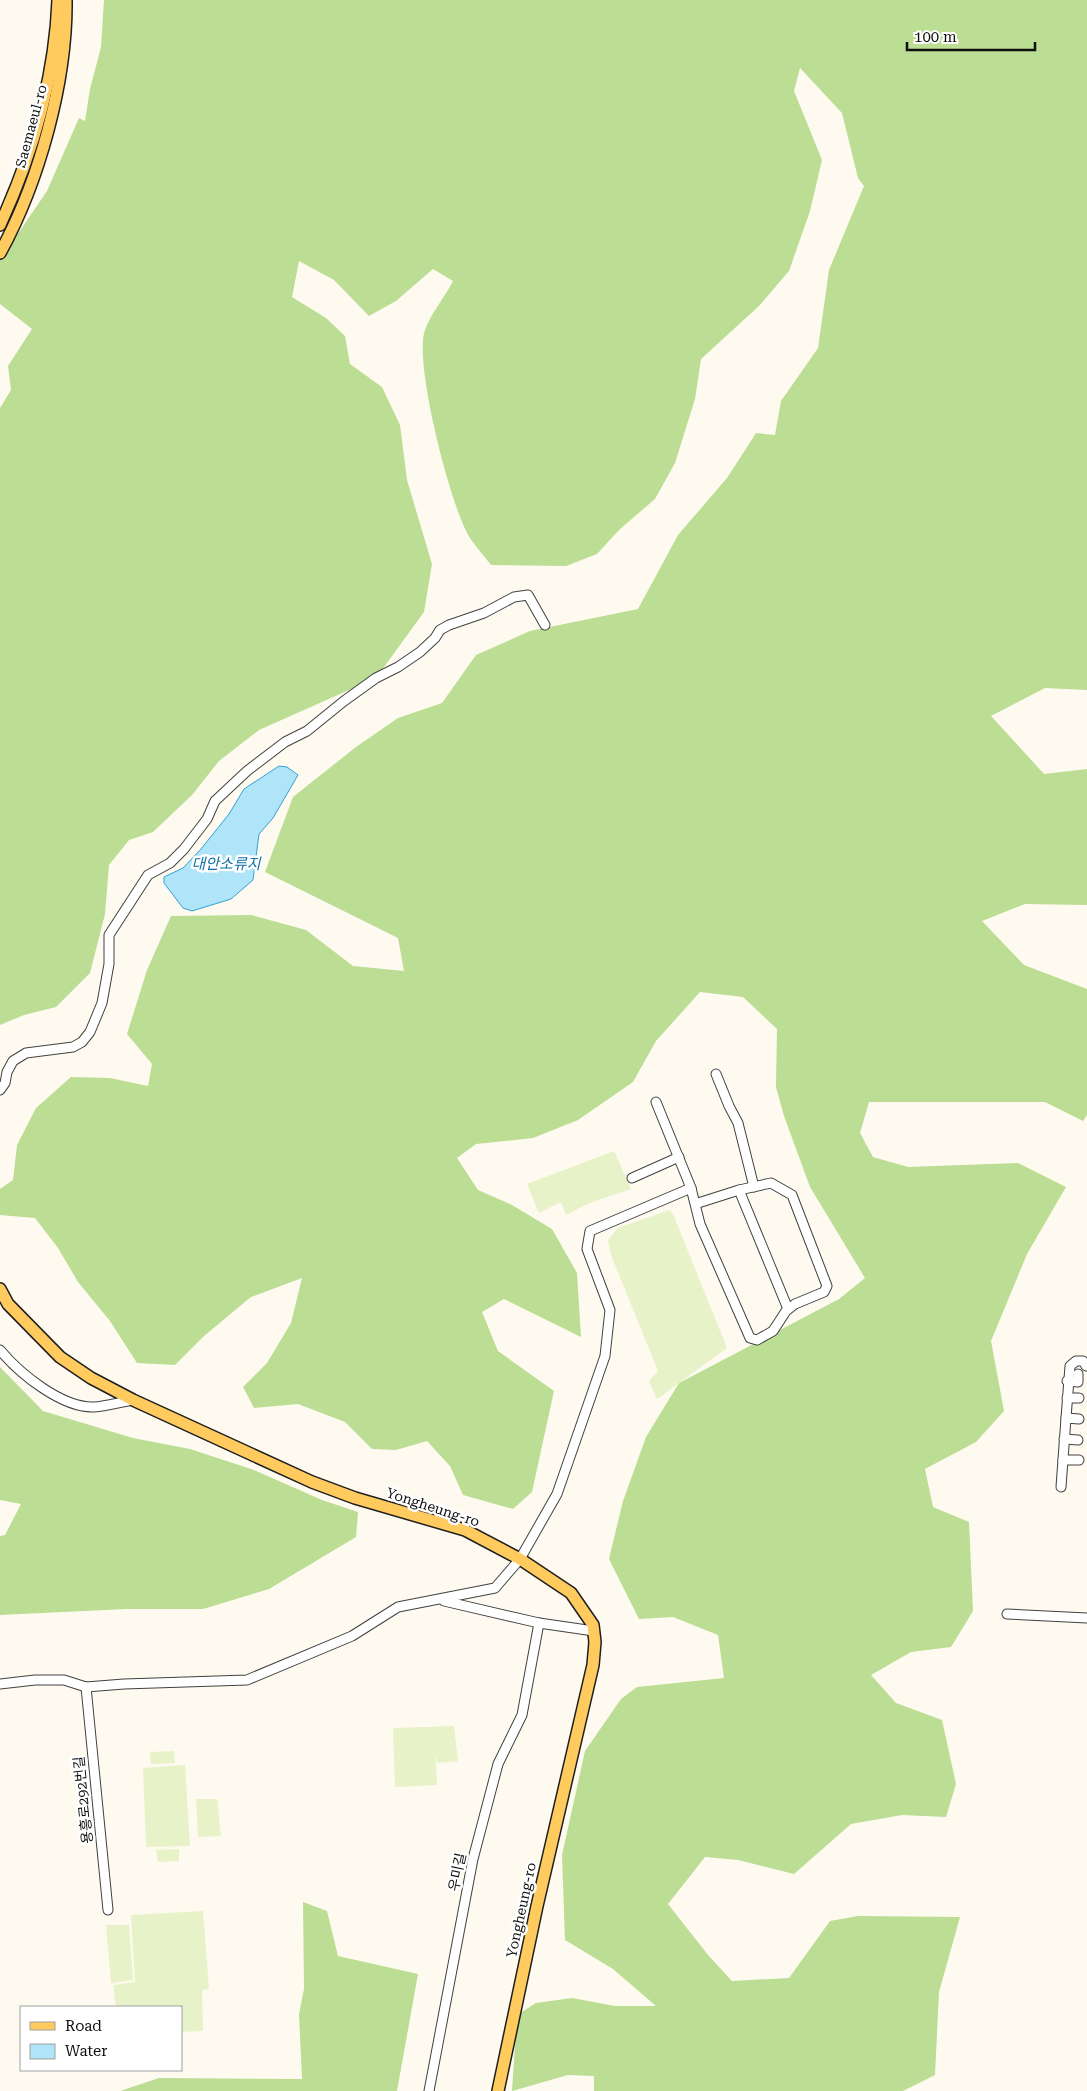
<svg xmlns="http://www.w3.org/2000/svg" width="1087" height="2091" viewBox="0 0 1087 2091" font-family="'Roboto Serif','Noto Sans KR',serif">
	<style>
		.forest { fill: #bbdd94 }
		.pitch { fill: #e7f2c8 }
		.water { fill: #b0e4f9; stroke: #33a1d4 }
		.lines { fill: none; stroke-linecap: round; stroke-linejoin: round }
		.minor-casing { stroke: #414141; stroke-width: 11 }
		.major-casing { stroke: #1f1f1f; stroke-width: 14 }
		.minor { stroke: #fff; stroke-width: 9 }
		.major { stroke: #ffcb5f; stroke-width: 11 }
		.labels { text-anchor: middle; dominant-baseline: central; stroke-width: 5; stroke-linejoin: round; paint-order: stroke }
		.street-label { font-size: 14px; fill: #0e0e0e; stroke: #fff }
		.water-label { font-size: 15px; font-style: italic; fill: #1071a6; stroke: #fff }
	</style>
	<rect width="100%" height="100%" fill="#fffaef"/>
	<g class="forest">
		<path d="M104,0H1087V690L1045,688L991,716L1044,774L1087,769V905L1025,904L982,921L1024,965L1087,989V1115L1083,1121L1045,1102H869L860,1133L873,1157L908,1167L1018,1163L1066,1187L1027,1254L991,1341L1004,1411L976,1442L925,1469L933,1507L969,1522L973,1611L951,1647L911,1652L871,1675L896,1703L942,1720L956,1784L946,1817L902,1815L851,1824L794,1874L738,1860L705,1857L668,1904L708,1955L732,1981L789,1978L830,1921L858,1916L960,1917L939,1992L935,2075L903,2091H594V2076L568,2075L512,2091L517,2015L536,2003L572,1998L615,2006H656L613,1969L565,1940L562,1855L585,1751L621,1699L637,1687L724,1678L718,1635L673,1617L639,1619L609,1559L623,1501L646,1437L679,1383L839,1299L865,1278L810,1187L784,1116L776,1087L777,1029L743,997L700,992L656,1041L633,1082L578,1120L533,1138L476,1144L457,1158L478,1190L512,1205L552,1229L577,1273L581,1337L504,1299L482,1312L498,1351L554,1391L532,1492L513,1509L463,1495L450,1466L427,1441L396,1450L372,1449L345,1422L298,1404L254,1408L243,1387L267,1363L291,1323L302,1278L251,1297L204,1336L175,1365L137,1363L110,1321L78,1282L58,1248L35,1218L0,1215V1189L13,1180L17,1145L36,1108L71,1077L110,1078L148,1086L152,1064L127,1034L147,970L171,916L251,915L306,930L353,966L404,971L398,938L265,872L293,797L356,747L398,718L442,703L476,655L530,631L638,609L678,535L727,478L756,433L775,435L781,401L818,348L829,270L864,186L858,178L842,113L800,68L794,91L822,160L810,211L789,271L759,306L701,359L695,399L675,463L655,499L619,530L597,554L566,566L491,565C484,556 476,547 470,538C451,509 413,361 425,330C431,313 445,297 453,281L433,269L396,301L369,316L334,280L299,261L292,297L326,318L345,336L350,364L382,387L400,425L407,480L432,564L424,612L376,678L259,730L219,761L192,795L153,832L129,840L109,865L105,914L90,973L56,1007L24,1015L0,1025V408L11,390L8,366L32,329L0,304V260L47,191L79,118L85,121L90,89L101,47Z"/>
		<polygon points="0,1367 43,1411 133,1438 190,1449 254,1470 322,1500 358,1512 356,1537 269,1589 203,1609 126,1609 0,1615 0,1536 5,1535 21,1504 0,1500"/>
		<polygon points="303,1902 327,1911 338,1956 418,1974 397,2091 120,2091 159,2078 302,2079 299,2014 304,1989"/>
	</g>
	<g class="pitch">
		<polygon points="614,1151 631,1189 587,1204 566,1215 561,1202 539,1213 527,1184"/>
		<polygon points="669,1210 673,1214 727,1348 657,1399 649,1381 658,1371 611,1255 608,1240 618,1228"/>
		<polygon points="454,1726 458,1761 437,1763 435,1752 437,1785 395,1787 393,1728"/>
		<polygon points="174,1751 175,1763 151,1764 150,1752"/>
		<polygon points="185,1765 190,1846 146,1847 143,1768"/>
		<polygon points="196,1799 217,1799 221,1836 198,1837"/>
		<polygon points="179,1849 179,1861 158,1862 156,1850"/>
		<polygon points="203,1911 209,1989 202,1990 203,2031 181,2032 181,2007 116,2007 113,1985 135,1982 131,1915"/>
		<polygon points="106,1925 129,1925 133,1980 111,1983"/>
	</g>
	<polygon class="water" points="279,766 287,767 298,775 273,818 259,834 253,880 231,899 192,911 183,908 164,883 164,877 183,868 201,849 229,814 244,789"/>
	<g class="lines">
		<g class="minor-casing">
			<g id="minor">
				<polyline points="716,1074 729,1106 738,1123 754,1187"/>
				<polyline points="0,1090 5,1083 7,1072 13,1061 26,1053 73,1047 82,1042 90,1032 102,1003 109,964 109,935 148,875 170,863 184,849 207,819 215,801 247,771 285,742 307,731 344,701 376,678 398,667 420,652 435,638 440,630 449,625 484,613 514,597 528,595 545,625"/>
				<polyline points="656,1102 691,1188 700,1224 750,1338 757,1340 773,1331 786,1311 795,1304 824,1292 827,1286 792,1195 771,1183 739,1190 695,1204"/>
				<polyline points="632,1178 679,1157"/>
				<polyline points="739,1190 788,1309"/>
				<path d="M0,1350C20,1374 62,1408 94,1407C107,1406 120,1402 133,1400"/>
				<polyline points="1067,1381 1078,1382 1078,1374"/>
				<polyline points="1067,1398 1079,1398"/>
				<polyline points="1066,1418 1070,1366 1076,1361 1083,1361 1086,1366"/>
				<polyline points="1064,1439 1078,1440"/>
				<polyline points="1063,1460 1079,1460"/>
				<polyline points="1061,1487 1066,1418 1079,1419"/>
				<polyline points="444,1601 539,1623 594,1631"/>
				<polyline points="1007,1614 1087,1618"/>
				<polyline points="0,1684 35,1680 64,1680 86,1687 124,1684 247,1680 352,1636 398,1607 495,1588 520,1559 557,1494 605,1356 610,1310 587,1249 590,1231 691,1188"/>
				<polyline points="86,1687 108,1910"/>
				<polyline points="429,2091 473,1859 498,1764 522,1715 539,1623"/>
			</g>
		</g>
		<g class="major-casing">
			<g id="major">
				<path d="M0,225C33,153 55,80 58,0"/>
				<path d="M0,253C39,182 67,81 66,0"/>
				<polyline points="0,1289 8,1304 60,1357 91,1378 133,1400 312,1482 355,1498 465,1530 520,1559 571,1593 593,1625 595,1642 593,1665 537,1906 498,2091"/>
			</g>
		</g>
		<use href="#minor" class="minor"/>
		<use href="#major" class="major"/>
	</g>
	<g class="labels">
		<g class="street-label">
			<text transform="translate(31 126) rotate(-75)">Saemaeul-ro</text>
			<text transform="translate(433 1507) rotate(18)">Yongheung-ro</text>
			<text transform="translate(83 1800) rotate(-96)">용흥로292번길</text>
			<text transform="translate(457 1872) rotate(-78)">우미길</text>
			<text transform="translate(521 1910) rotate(-78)">Yongheung-ro</text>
		</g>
		<g class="water-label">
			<text x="226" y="864">대안소류지</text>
		</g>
	</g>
	<rect x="20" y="2006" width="162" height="65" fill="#ffffff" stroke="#9f9f9f"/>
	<rect x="30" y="2022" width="25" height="8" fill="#ffcb5f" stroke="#9f9f9f"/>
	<text x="65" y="2031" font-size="15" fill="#0e0e0e">Road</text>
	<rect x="30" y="2044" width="25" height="15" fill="#b0e4f9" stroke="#9f9f9f"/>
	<text x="65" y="2056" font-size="15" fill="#0e0e0e">Water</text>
	<path d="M907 42v8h128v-8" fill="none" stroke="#0e0e0e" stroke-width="2.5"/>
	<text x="914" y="42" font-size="15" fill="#0e0e0e" stroke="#ffffff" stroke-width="4" paint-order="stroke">100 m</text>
</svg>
